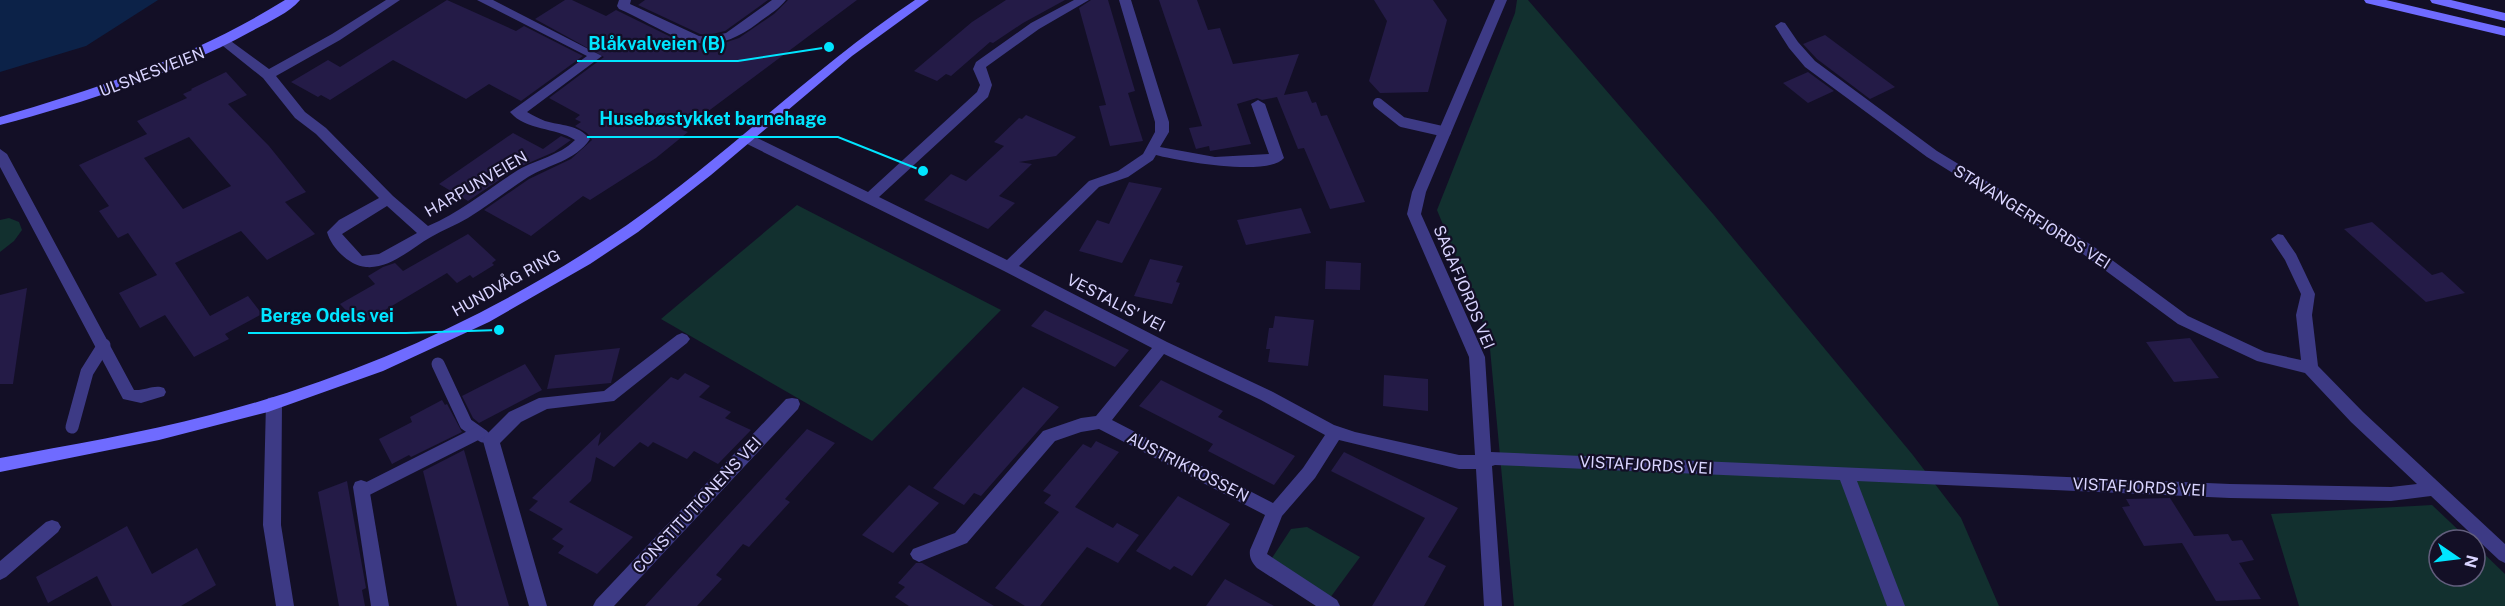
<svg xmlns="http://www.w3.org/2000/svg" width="2505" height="606" viewBox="0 0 2505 606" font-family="'Public Sans',sans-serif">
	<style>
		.green { fill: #12302f }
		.water { fill: #0c2248 }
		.building { fill: #241b47; fill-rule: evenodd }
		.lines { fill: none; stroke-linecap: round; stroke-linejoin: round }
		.lane-far1 { stroke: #3d3a85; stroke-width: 10 }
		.lane { stroke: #3d3a85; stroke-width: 13 }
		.street { fill: #3d3a85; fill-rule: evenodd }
		.secondary { fill: #6f6bff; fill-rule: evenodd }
		.labels { text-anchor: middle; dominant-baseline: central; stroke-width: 4.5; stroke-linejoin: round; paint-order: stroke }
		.street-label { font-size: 16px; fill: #d9d4ff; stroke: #130f26 }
		.leader { fill: none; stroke: #00e5ff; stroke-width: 2 }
		.callout-dot { fill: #00e5ff; stroke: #130f26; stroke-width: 2 }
		.callout-label { font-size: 18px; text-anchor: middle; font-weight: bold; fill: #00e5ff; stroke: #130f26; stroke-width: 4.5; stroke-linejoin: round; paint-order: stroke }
	</style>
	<rect width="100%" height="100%" fill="#130f26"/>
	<g class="green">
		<polygon points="1517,0 1528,0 1713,214 1912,454 1961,518 1999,606 1514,606 1489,338 1437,210 1515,13"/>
		<polygon points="797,205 1001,310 872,441 661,319"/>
		<polygon points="9,218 19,222 22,230 14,241 0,252 0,220"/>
		<polygon points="2432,505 2469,540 2439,540 2439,576 2475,576 2475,545 2505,574 2505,606 2299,606 2271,514"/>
		<polygon points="1307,527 1360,557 1327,602 1272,558 1291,529"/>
	</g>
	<polygon class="water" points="0,0 158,0 86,46 0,72"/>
	<g class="building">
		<polygon points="447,0 516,31 524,26 583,56 521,101 489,84 466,99 393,60 330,100 321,95 318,97 291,82 328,60 340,67"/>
		<polygon points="565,0 572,0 606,16 616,10 671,37 704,46 721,44 739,38 774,14 788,0 857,0 683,130 688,132 656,158 590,200 583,196 531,236 484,210 529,179 571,159 592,140 587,133 575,126 581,122 575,119 580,115 549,98 604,57 535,19"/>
		<polygon points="645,0 768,0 725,31 708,35 700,34 638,5"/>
		<polygon points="1006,0 1065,0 1023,23 993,43 990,42 951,76 946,74 937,81 914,71 972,22"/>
		<polygon points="1091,0 1108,0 1135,91 1128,93 1143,141 1110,146 1099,106 1106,105 1079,8"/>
		<polygon points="1159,0 1197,0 1208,30 1220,28 1233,64 1299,54 1284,95 1307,91 1312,103 1316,102 1321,116 1327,115 1365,202 1330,209 1304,148 1298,149 1277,97 1262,100 1257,98 1237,104 1251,144 1210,151 1209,146 1196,149 1189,128 1202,126"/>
		<polygon points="1374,0 1433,0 1447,20 1428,92 1380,93 1369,81 1387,21"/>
		<polygon points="1825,35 1895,87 1870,99 1817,59 1803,44"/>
		<path d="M226,72L247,95L228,104L269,146L306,192L285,202L315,234L267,260L241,231L175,263L210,316L248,296L262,314L225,334L229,339L194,357L165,315L140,328L119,293L157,275L128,233L118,238L99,211L109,206L79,165L147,134L137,121L187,98L183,94L192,90L191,89ZM189,137L231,186L183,209L144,158Z"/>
		<polygon points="1808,72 1834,91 1808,103 1783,83"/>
		<polygon points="1026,115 1076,137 1056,156 1019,162 1032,164 999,196 1015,203 988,229 924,200 951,174 966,181 1004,146 994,142 1019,118 1022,119"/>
		<polygon points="513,133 543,149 561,136 571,140 554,152 517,168 468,201 439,184"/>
		<polygon points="1129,182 1162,188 1122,263 1079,251 1097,220 1109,224"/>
		<polygon points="1301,208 1311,233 1246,245 1237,220"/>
		<polygon points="2372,222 2432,275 2442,272 2465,293 2426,302 2344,229"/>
		<polygon points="468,234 496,260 492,263 494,265 473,278 470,275 457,283 447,273 360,325 340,304 375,284 368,276 383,267 395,263 403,271"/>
		<polygon points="1150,259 1183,266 1176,282 1180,283 1172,304 1134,296"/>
		<polygon points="1326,261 1361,263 1360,290 1325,289"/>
		<polygon points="27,288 13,384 0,384 0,295"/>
		<polygon points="1045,310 1129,350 1115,367 1031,326"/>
		<polygon points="1275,316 1314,320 1308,366 1268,362 1270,349 1266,349 1269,328 1273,328"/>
		<polygon points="2190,338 2213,370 2219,378 2174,382 2146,342"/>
		<polygon points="620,348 611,383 547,389 555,355"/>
		<polygon points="525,364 542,390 479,423 473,418 462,396"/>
		<polygon points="685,373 710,386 699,397 731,412 725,418 751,430 718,464 694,451 687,459 653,442 648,447 640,442 614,467 596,457 591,481 569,502 633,537 597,574 558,553 564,546 552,539 563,529 529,510 538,501 532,498 601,432 598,446 671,377 678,380"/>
		<polygon points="1384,375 1428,379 1428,411 1383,406"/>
		<polygon points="1161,380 1223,411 1218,417 1295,456 1274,485 1208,451 1213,444 1139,406"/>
		<polygon points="1023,387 1059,407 981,496 974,493 964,505 933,488"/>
		<polygon points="442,400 445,405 447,404 462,432 411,457 409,455 392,464 379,439 412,422 410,417"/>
		<polygon points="807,429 835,443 785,499 790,502 749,547 743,544 716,575 722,579 697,606 645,606"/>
		<polygon points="1096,441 1119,452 1075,507 1113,528 1117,523 1139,535 1118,563 1087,547 1040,606 1025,606 995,588 1059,512 1044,503 1051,495 1043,491 1083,444 1091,448"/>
		<polygon points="464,450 490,541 509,606 457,606 423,471"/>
		<polygon points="1344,452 1458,508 1428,557 1446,566 1424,606 1372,606 1425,518 1331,471"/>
		<polygon points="347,481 366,588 362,590 365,606 339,606 318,492"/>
		<polygon points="909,485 939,503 893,553 862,535"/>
		<polygon points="1178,496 1230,524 1192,576 1174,566 1170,570 1136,551"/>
		<polygon points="2170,498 2194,536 2228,534 2232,541 2242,540 2254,560 2239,563 2261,599 2216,601 2182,543 2144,546 2122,507 2130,506 2126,499"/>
		<polygon points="127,526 152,574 197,548 216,585 181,606 112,606 97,576 48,603 36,577"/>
		<polygon points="916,563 922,563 994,606 909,606 895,597 905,587 898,583"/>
		<polygon points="1225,579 1274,606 1206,606"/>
	</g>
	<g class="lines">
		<polyline class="lane-far1" points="1378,103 1402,122 1446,132"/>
		<g class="lane">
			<polyline points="438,364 466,424 483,436"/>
			<polyline points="72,427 87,372 104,345"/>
			<polyline points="363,491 478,433"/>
		</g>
		<g class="street">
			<path d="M386,0H400L340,40L276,76L305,112L326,128L393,196L428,226C461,212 488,189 518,170C537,159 559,156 575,140C555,127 526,131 510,112L587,56L477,0H493L602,56L527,112C532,115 538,118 545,121C561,126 578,124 590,139C575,161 550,164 528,177C508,190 489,205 468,218C456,225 443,230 431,237C411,248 391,269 366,267C349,266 331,247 327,232L339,220L379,198L316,134L295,118L263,78L218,42L224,38L228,39L269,69L332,34ZM387,206L417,233L379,254L362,256L342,234Z"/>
			<path d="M619,0H631L630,4L699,36L708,37L726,33L772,0H786C779,9 767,16 758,23C702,66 672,32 619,9L617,6Z"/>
			<path d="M1074,0H1089L1039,29L986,67L992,85L988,97L879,197L1007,260L1089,181L1118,171L1143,154L1155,132V122L1119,0H1131L1169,122V132L1160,147L1215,157L1269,154L1251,104L1258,100L1265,104L1284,158C1268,177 1179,161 1156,155L1153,160L1128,177L1099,187L1019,266L1167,342L1273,392L1334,425L1355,432L1459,455H1475L1469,357L1407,214L1412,192L1495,0H1507L1426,192L1421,214L1485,357L1491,452L2230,484L2391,487L2417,484L2351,422L2305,373L2257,361L2178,324L2083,254L1927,157L1805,67L1789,48L1775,26L1781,22L1785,23L1798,42L1815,61L1937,151L2093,246L2188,316L2265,352L2301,360L2296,315L2301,294L2285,260L2271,239L2278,234L2283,235L2296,254L2315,294L2312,315L2318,366L2363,412L2505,544V563L2499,560L2431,496L2391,501L2230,498L1857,481L1905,606H1887L1840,480L1495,465L1492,466L1502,606H1484L1476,469H1459L1339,440L1315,478L1282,516L1267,554L1337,600L1340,606H1316L1257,568C1252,562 1249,558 1250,550L1265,515L1099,429L1081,432L1055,441L967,543L919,562L913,559L910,554L913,549L955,533L1043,431L1081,418L1096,416L1152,348L1004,271L741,141L739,138L741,135H751L868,192L977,92L980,85L973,69L976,62L1031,23ZM1164,354L1261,400L1325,435L1303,468L1273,503L1112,420Z"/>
			<path d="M0,149L7,154L134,390C145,391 154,384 164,388L166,392L164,396L141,403L123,399L0,167Z"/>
			<polygon points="682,333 687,335 690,339 687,343 614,401 547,409 521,422 500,443 547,606 529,606 483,441 485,436 509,412 539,398 604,391 677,335"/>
			<polygon points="274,397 280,398 282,403 281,525 294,606 276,606 263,525 266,403 268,398"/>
			<polygon points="792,398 798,399 800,404 798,409 614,606 593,606 596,600 786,399"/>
			<polygon points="361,480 367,482 369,487 389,606 371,606 353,487 355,482"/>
			<polygon points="52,520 58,522 61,527 58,532 6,577 0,580 0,561 46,522"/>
		</g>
		<g class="secondary">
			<path d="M285,0H300C288,14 266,23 250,32C171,75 86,102 0,125V117C102,87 195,56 285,0Z"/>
			<path d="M915,0H929L852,56L711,175L638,232L590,264L489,322L383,371L268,412L159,440L0,472V458C70,445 141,433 210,415C359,377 500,312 627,225C727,156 813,68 915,0Z"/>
			<polygon points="2364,0 2386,0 2505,28 2505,36 2366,3"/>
			<polygon points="2430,0 2451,0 2505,13 2505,21 2432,3"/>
		</g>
	</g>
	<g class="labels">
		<g class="street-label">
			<text transform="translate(152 72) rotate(-21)">ULSNESVEIEN</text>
			<text transform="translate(476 184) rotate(-30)">HARPUNVEIEN</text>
			<text transform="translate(2032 217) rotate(32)">STAVANGERFJORDS VEI</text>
			<text transform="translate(506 283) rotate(-29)">HUNDVÅG RING</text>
			<text transform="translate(1464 287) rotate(67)">SAGAFJORDS VEI</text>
			<text transform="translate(1116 303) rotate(27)">VESTALIS' VEI</text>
			<text transform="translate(1646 465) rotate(3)">VISTAFJORDS VEI</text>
			<text transform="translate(1188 467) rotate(27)">AUSTRIKROSSEN</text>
			<text transform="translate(2139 487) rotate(3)">VISTAFJORDS VEI</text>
			<text transform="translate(697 505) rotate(-47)">CONSTITUTIONENS VEI</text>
		</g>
	</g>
	<path class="leader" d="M829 47L738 61H577M923 171L838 137H587M499 330L406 333H248"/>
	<g class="callout-dot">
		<circle cx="829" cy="47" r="6"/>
		<circle cx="923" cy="171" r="6"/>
		<circle cx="499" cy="330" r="6"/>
	</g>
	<g class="callout-label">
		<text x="657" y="50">Blåkvalveien (B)</text>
		<text x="713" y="125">Husebøstykket barnehage</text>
		<text x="327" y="322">Berge Odels vei</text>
	</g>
	<g transform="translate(2457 558) rotate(104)"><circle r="28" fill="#130f26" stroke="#625e7d" stroke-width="1.5"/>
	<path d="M0-4.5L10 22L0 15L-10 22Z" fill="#00e5ff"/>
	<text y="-9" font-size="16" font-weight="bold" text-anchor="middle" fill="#d9d4ff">N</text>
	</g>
</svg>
